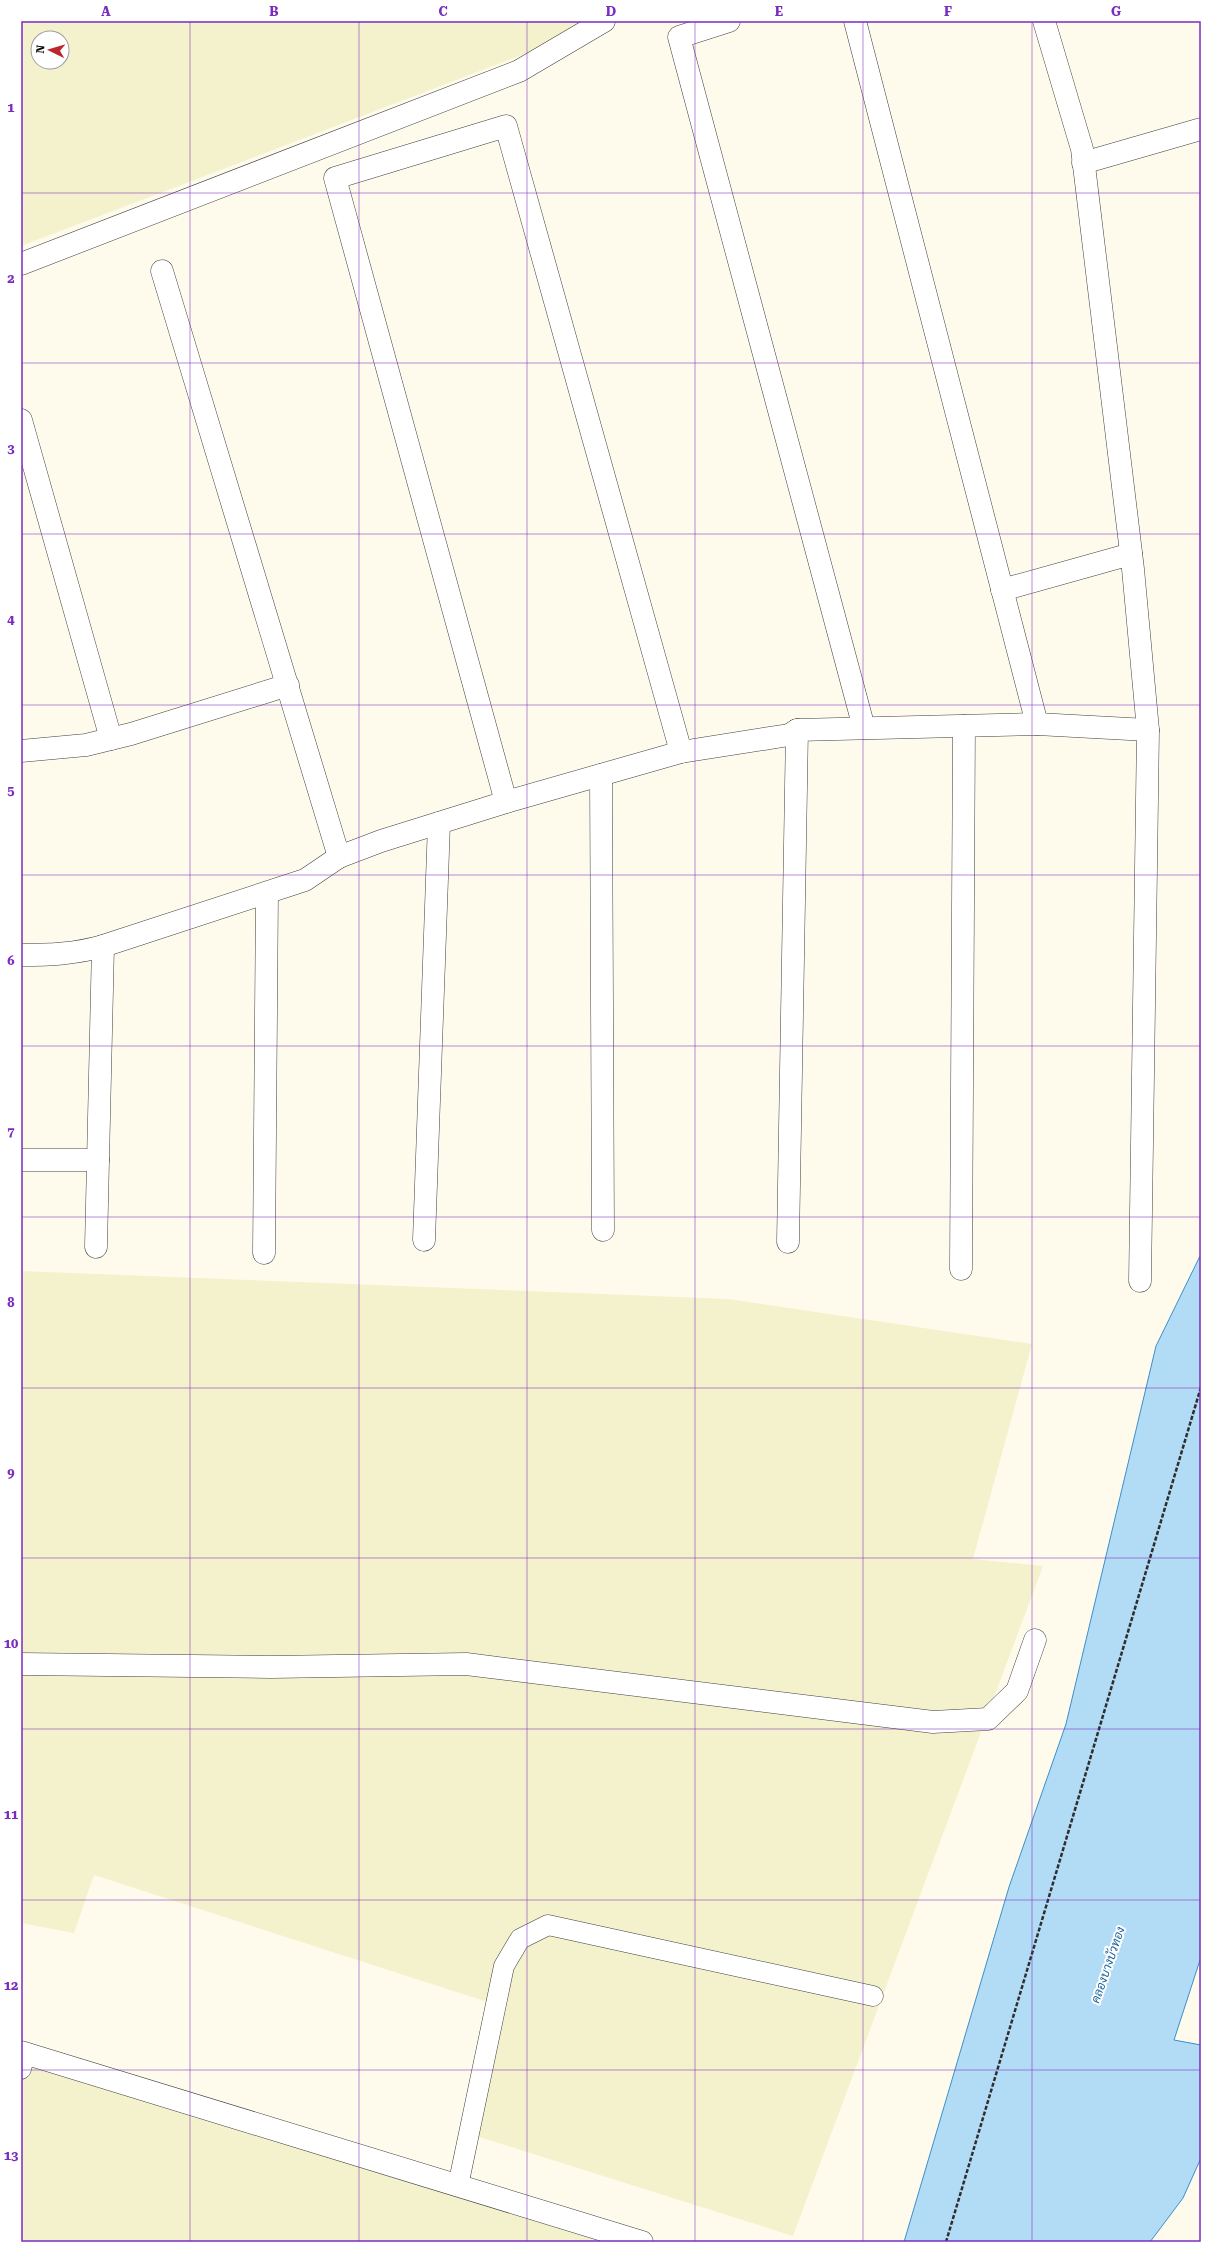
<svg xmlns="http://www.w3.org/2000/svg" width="1222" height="2263" viewBox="0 0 1222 2263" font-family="'Roboto Serif',Sarabun,serif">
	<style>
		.farmland { fill: #f4f1cd; fill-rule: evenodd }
		.water { fill: #b2dbf5; stroke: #3a8fcb }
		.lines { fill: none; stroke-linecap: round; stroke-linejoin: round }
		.lane-casing { stroke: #3f3f3f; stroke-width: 21 }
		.street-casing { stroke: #3f3f3f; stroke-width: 23 }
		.path { stroke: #2e2e2e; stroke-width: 2.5; stroke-dasharray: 4 2; stroke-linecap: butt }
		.lane { stroke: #fff; stroke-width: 20 }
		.street { stroke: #fff; stroke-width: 22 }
		.grid { fill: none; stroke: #7b2cbf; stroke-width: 1; stroke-opacity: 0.55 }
		.labels { text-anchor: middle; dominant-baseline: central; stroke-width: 4; stroke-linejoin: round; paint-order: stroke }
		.water-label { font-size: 12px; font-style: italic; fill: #18619c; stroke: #fff }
		.neatline { fill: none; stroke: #7b2cbf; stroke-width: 1.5 }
		.grid-label { font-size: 13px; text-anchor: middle; font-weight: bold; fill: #7b2cbf }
	</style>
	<rect width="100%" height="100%" fill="#fffbec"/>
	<g class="farmland">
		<path d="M21,21H611L21,246ZM38,38H62V62H38Z"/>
		<polygon points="21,1271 729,1299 1032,1344 973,1559 1043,1566 793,2236 476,2136 503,2007 94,1875 74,1933 21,1923"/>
		<polygon points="21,2045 650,2242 21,2242"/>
	</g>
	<polygon class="water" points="1201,1254 1201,1957 1174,2040 1201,2045 1201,2158 1183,2198 1150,2242 904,2242 1009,1887 1066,1724 1156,1346"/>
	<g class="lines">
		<g class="lane-casing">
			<g id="lane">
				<polyline points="21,2069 25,2053"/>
				<polyline points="458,2186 504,1966 520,1939 548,1925 873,1996"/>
			</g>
		</g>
		<g class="street-casing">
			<g id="street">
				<polyline points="729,21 679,37 864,728"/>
				<polyline points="855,21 1037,724"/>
				<polyline points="1044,21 1082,149 1133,569 1148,730 1140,1281"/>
				<polyline points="1083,163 1201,129"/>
				<polyline points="21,264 519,71 604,21"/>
				<polyline points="162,271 339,857"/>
				<polyline points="21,420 111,739"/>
				<polyline points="1002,590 1131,554"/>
				<polyline points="21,751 86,745 131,734 288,685"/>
				<polyline points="601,775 603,1230"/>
				<polyline points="506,802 335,178 506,126 681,752"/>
				<path d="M21,955C49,955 75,954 103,946L305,880L339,857L381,841L506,802L681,752L789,735L797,730L1037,724L1148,730"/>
				<polyline points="21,1160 98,1160"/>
				<polyline points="424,1240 439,823"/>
				<polyline points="788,1242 797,730"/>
				<polyline points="96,1247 103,946"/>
				<polyline points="264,1253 267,893"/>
				<polyline points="961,1269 964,726"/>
				<polyline points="21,1664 271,1667 466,1664 933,1722 988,1719 1017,1691 1035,1640"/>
				<polyline points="21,2052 642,2242"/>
			</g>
		</g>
		<polyline class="path" points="946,2242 1201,1387"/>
		<use href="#lane" class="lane"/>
		<use href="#street" class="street"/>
	</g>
	<path class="grid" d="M190,21V2242M359,21V2242M527,21V2242M695,21V2242M863,21V2242M1032,21V2242M21,193H1201M21,363H1201M21,534H1201M21,705H1201M21,875H1201M21,1046H1201M21,1217H1201M21,1388H1201M21,1558H1201M21,1729H1201M21,1900H1201M21,2070H1201"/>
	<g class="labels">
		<g class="water-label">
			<text transform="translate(1108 1965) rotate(-71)">คลองบางบัวทอง</text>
		</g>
	</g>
	<rect width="1222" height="2263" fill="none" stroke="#ffffff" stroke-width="44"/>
	<g transform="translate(50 50) rotate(275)"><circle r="19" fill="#ffffff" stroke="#9e9e9e"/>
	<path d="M0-3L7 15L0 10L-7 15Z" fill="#bb262c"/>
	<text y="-6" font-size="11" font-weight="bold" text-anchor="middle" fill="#0c0c0c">N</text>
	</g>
	<rect x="22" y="22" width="1178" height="2219" class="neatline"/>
	<g class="grid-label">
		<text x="106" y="16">A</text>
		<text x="274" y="16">B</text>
		<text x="443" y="16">C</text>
		<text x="611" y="16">D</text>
		<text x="779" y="16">E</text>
		<text x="948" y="16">F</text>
		<text x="1116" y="16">G</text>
		<text x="11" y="112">1</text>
		<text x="11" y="283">2</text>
		<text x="11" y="453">3</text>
		<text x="11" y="624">4</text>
		<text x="11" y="795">5</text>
		<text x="11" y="965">6</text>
		<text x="11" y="1136">7</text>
		<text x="11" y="1307">8</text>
		<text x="11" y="1477">9</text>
		<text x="11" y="1648">10</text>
		<text x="11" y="1819">11</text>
		<text x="11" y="1990">12</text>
		<text x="11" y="2160">13</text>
	</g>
</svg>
